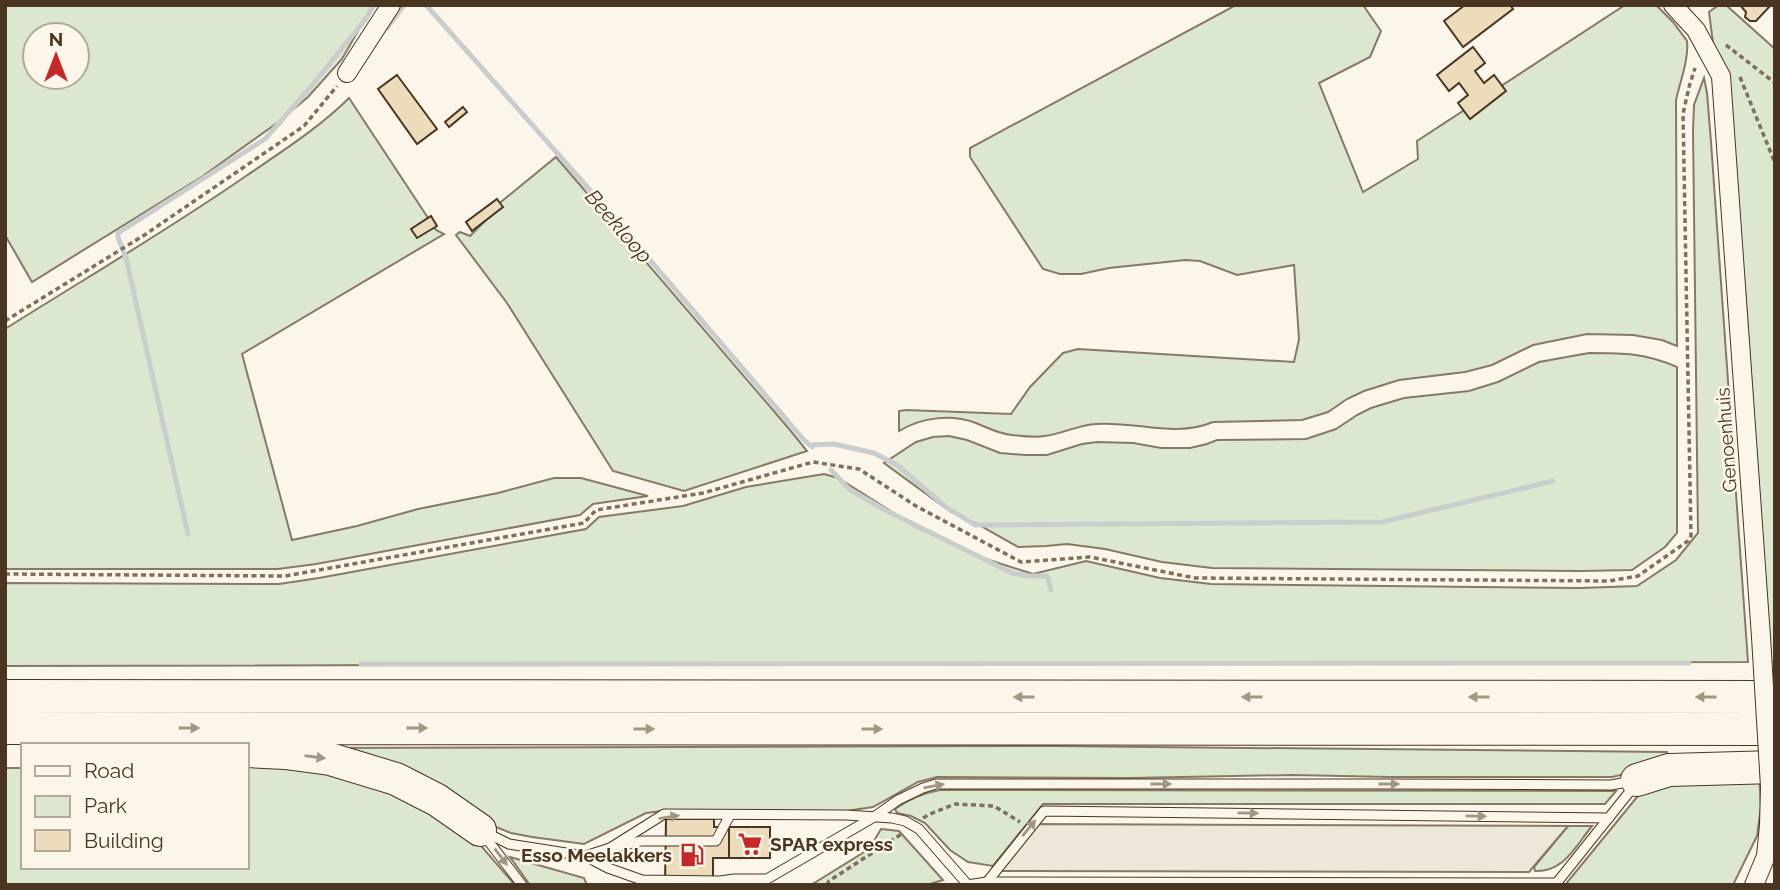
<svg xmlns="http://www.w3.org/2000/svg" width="1780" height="890" viewBox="0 0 1780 890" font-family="Raleway,sans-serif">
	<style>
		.green { fill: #dce7d0; stroke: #887966; stroke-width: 2; fill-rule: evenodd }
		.parking { fill: #ede7d9; stroke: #887966; stroke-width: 2 }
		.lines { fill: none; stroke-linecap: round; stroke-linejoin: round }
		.stream { stroke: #c9cecd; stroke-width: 5 }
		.building { fill: #ecdcbc; stroke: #4a3520; stroke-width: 2 }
		.lane-casing { stroke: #4a3520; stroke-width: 11 }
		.street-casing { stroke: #4a3520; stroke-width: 20 }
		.highway-casing { stroke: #4a3520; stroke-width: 34 }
		.path { stroke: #7f6f5c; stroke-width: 3.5; stroke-dasharray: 5 3.5; stroke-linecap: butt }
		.lane { stroke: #fbf6e9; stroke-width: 9 }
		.street { stroke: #fbf6e9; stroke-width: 18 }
		.highway { stroke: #fbf6e9; stroke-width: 32 }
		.street-bridge-casing { stroke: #4a3520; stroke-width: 20; stroke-linecap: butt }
		.street-bridge { stroke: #fbf6e9; stroke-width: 18 }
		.oneway { fill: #a29684 }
		.labels { text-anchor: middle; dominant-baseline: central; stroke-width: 5; stroke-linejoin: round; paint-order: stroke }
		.street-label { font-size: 19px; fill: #4a3520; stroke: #fbf6e9 }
		.poi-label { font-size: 19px; font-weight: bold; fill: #4a3520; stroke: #fbf6e9; text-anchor: start }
		.water-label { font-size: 21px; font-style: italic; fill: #4a3520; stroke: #fbf6e9 }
	</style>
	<rect width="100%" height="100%" fill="#fbf6e9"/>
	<g class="green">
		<path d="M5,5H373L342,59L308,97L277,123L203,176L32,282L5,235ZM35,35H77V77H35Z"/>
		<path d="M1236,5H1363L1381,31L1370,57L1319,83L1363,192L1418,159L1417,141L1625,5H1656L1673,22L1687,41C1689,59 1680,82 1676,100L1677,346L1662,340L1633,335L1587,334L1533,345L1492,365L1465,372L1399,380L1364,391L1347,399L1328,412L1302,420L1213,422C1175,438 1136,421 1096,424C1078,425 1062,434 1044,436C1034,438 1022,436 1012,435C999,434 988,428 976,423C951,414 922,417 899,431V411L906,410L1011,414L1030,387L1063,353L1078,349L1294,362L1299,339L1294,265L1237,275L1200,261L1185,260L1109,268L1081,274H1060L1043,269L970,157V148Z"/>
		<polygon points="1719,5 1726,5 1775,49 1775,662 1771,662 1745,289 1709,12"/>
		<polygon points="1704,78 1707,93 1711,142 1748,662 5,666 5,583 279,584 319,578 586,529 599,517 683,506 746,487 824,474 838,478 916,527 983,558 1033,574 1086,561 1160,578 1211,584 1580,588 1637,586 1676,560 1698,533 1693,131 1694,105"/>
		<path d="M349,98L436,230L444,234L242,354L292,540L357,526L418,509L498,493L554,478H581L648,496L593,504L580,515L316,564L278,569H5V329C86,278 168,230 246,176C281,152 319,128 349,98Z"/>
		<polygon points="556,157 790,430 807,451 684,491 613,471 507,303 456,235 460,232 470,236 486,220 485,215"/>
		<path d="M1589,353C1623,353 1645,353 1677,367V533L1665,547L1632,570L1580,571L1212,568L1162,562L1105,549L1067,544L1046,546L1018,547L979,525L951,512L884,463L916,442L933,437L949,436L967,440L1000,453L1025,455H1047L1082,444L1097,442L1133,443L1161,448H1190L1207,444L1217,440L1306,439L1336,429L1357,415L1371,408L1404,398L1469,391L1498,382L1539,362Z"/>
		<polygon points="1054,746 1667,752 1668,764 1612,777 1391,777 1292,775 1130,778 937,777 918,782 873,807 846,811 662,811 646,813 584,844 532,837 511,833 301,748"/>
		<polygon points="247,761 394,785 476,840 515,885 5,885 5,768 23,768 23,867 247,867"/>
		<polygon points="1759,775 1761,807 1757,836 1733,885 1565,885 1637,797 1653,785"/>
		<path d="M940,790L1616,791L1605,804H1043L993,866L968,862L950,850L925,823L911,816L897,813L895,809C909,799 923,793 940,790Z"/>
		<path d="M1568,826H1592C1575,847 1564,872 1535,871L1534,867Z"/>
		<polygon points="881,829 899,831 943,880 927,885 811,885 869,849"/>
		<polygon points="510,857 584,878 587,885 530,885"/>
	</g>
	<polygon class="parking" points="1027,824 1568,826 1529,872 991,871 993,866"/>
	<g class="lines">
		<g class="stream">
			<polyline points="426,5 597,198 803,439 812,447"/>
			<polyline points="387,28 404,5"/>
			<polyline points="810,445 834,444 874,453 897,465 946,507 975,525 1382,522 1553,481"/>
			<polyline points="831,470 849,489 885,510 1012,573 1027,576 1047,576 1051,590"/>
			<polyline points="188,534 126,258 118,237 118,233 265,139 309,89 365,20 374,5"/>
			<polyline points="361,664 1689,663"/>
		</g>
	</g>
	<g class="building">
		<polygon points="1465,5 1510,5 1513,9 1463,47 1444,21"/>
		<polygon points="1740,5 1771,5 1756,21 1750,21 1745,17 1746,12"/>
		<polygon points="1473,47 1485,63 1475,71 1484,83 1494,75 1506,91 1470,119 1458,103 1468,95 1459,83 1449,91 1437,75"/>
		<polygon points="397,75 437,129 417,144 378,89"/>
		<polygon points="463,107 467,112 449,127 445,122"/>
		<polygon points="497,199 503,207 472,231 466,222"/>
		<polygon points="431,216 437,226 417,238 411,229"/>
		<polygon points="666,819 714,819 714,827 729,827 729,858 713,858 713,885 665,885"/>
		<rect x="729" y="827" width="41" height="31"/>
	</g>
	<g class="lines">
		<g class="lane-casing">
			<g id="lane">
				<polyline points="485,832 509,844 585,856 608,868 642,880 720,881 734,879 767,879 874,817 898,800 923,788 936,784 1390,784 1611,785 1633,781"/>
				<polyline points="483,834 522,885"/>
				<polyline points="610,848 664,814 846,815 892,818 905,821 919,829 968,885"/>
				<polyline points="585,856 610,848 641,841 716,841 730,815"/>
				<polyline points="987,882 1044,811 1609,818"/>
				<polyline points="967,885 987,882 1557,883"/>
				<polyline points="1555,885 1635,785"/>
			</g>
		</g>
		<g class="street-casing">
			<g id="street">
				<polyline points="1673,5 1696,30 1721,76 1761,637"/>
				<polyline points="347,73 391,5"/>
				<polyline points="1754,885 1766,856 1769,825 1770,787"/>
			</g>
		</g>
		<g class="highway-casing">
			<g id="highway">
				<polyline points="5,696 1775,697"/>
				<polyline points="5,728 1775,729"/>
				<polyline points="247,751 285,753 330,759 396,779 437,800 480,830"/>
				<polyline points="1637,780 1669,770 1775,767"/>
			</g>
		</g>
		<g class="path">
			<polyline points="1726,45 1775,83"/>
			<polyline points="1740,77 1775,163"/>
			<polyline points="5,321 146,234 304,126 337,86"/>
			<polyline points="5,574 285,576 584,523 596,510 703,493 813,462 859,469 916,506 1021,562 1090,557 1195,578 1609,581 1638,576 1688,541 1691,536 1683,114 1689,87 1695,68"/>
			<polyline points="923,818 930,814 955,804 994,806 1020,822"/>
			<polyline points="827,885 829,881 903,833"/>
		</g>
		<use href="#lane" class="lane"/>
		<use href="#street" class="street"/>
		<use href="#highway" class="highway"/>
		<g class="street-bridge-casing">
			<polyline id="street-bridge" points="1761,637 1770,787"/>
		</g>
		<use href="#street-bridge" class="street-bridge"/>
	</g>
	<defs><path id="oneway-solid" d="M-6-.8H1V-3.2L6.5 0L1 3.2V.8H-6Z" transform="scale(1.75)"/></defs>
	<g class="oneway">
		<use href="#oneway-solid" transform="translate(1024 697) rotate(180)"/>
		<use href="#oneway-solid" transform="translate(1252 697) rotate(180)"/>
		<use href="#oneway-solid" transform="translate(1479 697) rotate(180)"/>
		<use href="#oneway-solid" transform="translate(1706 697) rotate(180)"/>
		<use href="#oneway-solid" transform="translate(189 728)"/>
		<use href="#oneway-solid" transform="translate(417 728)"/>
		<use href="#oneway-solid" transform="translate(644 729)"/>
		<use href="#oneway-solid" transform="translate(872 729)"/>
		<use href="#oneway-solid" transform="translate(315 757) rotate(8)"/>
		<use href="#oneway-solid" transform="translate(1161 784)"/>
		<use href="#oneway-solid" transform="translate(1389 784)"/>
		<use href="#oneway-solid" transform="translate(934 786) rotate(-10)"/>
		<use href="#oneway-solid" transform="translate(1248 813) rotate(1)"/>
		<use href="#oneway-solid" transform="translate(1476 816) rotate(1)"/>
		<use href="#oneway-solid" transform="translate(669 817) rotate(-9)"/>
		<use href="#oneway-solid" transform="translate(1029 828) rotate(-51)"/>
		<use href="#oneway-solid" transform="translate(501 857) rotate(53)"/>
	</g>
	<defs>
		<g id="supermarket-bare" transform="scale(1.89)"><path d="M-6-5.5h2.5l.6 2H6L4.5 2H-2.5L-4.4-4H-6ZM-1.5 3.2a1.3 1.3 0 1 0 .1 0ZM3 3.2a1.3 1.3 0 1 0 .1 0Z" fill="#c62828" stroke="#fbf6e9" stroke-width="2.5" paint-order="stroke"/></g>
		<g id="fuel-bare" transform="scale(1.89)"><path d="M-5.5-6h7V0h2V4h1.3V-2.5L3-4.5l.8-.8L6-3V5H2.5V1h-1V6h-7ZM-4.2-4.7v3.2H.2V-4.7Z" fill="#c62828" stroke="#fbf6e9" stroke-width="2.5" paint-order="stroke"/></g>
	</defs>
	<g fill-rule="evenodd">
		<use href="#supermarket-bare" x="750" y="844"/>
		<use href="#fuel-bare" x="692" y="855"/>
	</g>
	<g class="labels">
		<g class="street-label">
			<text transform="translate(1726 440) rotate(-94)">Genoenhuis</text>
		</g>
		<g class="poi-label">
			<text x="770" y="844">SPAR express</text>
			<text x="672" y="855" text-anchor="end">Esso Meelakkers</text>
		</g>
		<g class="water-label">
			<text transform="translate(619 226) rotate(49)">Beekloop</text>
		</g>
	</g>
	<rect width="1780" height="890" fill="none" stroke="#4a3520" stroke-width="14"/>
	<rect x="21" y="743" width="228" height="126" fill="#fbf6e9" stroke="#b4a999" stroke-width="2"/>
	<rect x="35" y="766" width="35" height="10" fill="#fbf6e9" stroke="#b4a999" stroke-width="2"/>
	<text x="84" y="778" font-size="21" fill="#4a3520">Road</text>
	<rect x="35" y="796" width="35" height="21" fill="#dce7d0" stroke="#b4a999" stroke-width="2"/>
	<text x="84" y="813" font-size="21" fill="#4a3520">Park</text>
	<rect x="35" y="830" width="35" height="21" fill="#ecdcbc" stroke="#b4a999" stroke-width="2"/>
	<text x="84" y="848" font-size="21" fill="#4a3520">Building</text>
	<g transform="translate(56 56)"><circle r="33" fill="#fbf6e9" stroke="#b4a999" stroke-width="2"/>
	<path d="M0-5L12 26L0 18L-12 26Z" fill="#c62828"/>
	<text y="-10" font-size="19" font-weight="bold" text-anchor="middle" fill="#4a3520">N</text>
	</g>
</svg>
